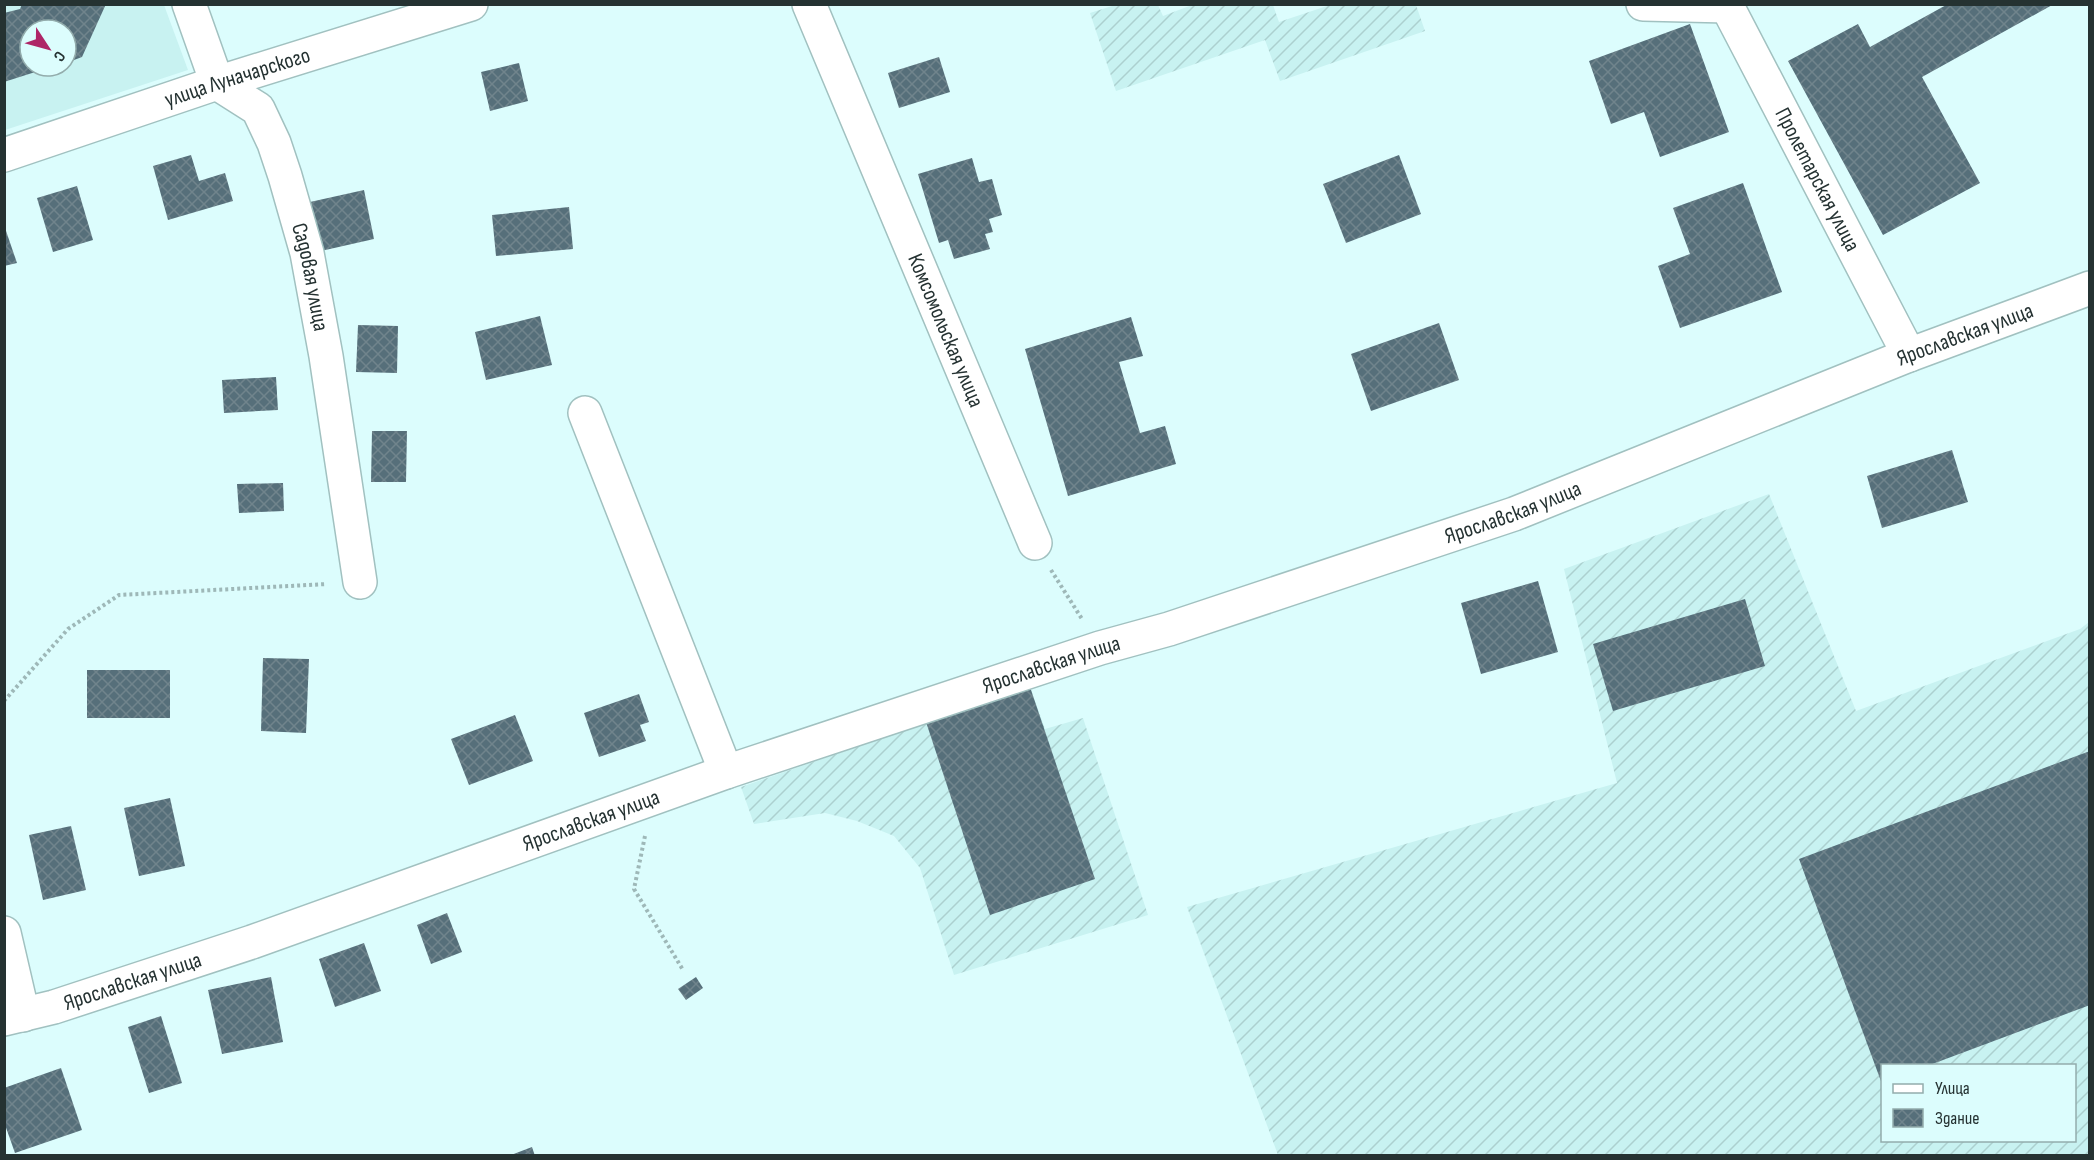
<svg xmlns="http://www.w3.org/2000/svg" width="2094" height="1160" viewBox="0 0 2094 1160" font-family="'Sofia Sans Condensed',sans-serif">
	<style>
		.built { fill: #c8f2f1; fill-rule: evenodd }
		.industrial { fill: url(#industrial-furrows); fill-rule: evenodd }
		.building { fill: url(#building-cross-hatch) }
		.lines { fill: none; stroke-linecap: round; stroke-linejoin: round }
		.minor-casing { stroke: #a1c1c0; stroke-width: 36 }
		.path { stroke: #9eb8b8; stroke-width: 4; stroke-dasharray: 3 3; stroke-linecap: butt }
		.minor { stroke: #fff; stroke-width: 33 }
		.labels { text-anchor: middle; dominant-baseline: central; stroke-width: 6; stroke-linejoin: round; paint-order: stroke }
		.street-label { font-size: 22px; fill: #253232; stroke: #dcfdfd }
	</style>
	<defs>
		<pattern id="industrial-furrows" width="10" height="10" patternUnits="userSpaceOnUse" patternTransform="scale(1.5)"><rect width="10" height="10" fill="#c8f2f1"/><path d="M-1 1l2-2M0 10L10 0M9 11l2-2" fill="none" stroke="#acd0cf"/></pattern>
		<pattern id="building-cross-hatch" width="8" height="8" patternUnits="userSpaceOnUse" patternTransform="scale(1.5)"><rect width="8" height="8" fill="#566f7a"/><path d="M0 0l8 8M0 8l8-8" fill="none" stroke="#70848c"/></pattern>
	</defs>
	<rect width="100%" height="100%" fill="#dcfdfd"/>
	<path class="built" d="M4,5H164L188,70L5,130ZM30,30H66V66H30Z"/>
	<g class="industrial">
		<polygon points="1112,4 1158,5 1163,16 1192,5 1273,5 1279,22 1330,5 1416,5 1425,31 1280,81 1265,40 1116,91 1090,13 1112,6"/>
		<path d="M1769,494L1856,711L2080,629L2089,622V1155H1278L1187,907L1617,783L1564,569ZM1882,1066H2074V1140H1882Z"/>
		<polygon points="1030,687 1045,729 1083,718 1148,915 954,975 920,868 894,836 857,821 825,813 754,824 741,787"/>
	</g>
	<g class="building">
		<polygon points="22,4 106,4 82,57 66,63 66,30 30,30 30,66 54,66 4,82 4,13 20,9"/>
		<polygon points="1948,4 2054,4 1922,77 1980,183 1883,235 1788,61 1858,24 1870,47"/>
		<polygon points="1690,24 1729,132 1660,157 1644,112 1611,124 1589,61"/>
		<polygon points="939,57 950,92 899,108 888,73"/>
		<polygon points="519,63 528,101 490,111 481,72"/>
		<polygon points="191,155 199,181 225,173 233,201 168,220 153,166"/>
		<polygon points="1399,155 1421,214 1346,243 1323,184"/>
		<polygon points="972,158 979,182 992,179 1002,215 989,219 993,232 985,234 990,249 954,259 948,240 939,243 918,174"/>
		<polygon points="1743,183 1782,292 1680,328 1658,266 1690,254 1673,208"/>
		<polygon points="77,186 93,240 53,252 37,198"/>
		<polygon points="364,190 374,239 321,251 310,202"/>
		<polygon points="569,207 573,249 496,256 492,215"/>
		<polygon points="4,225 17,263 4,266"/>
		<polygon points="540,316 552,365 486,380 475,332"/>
		<polygon points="1131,317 1143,356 1119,362 1140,433 1165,426 1176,464 1068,496 1025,349"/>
		<polygon points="1439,323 1459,380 1371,411 1351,354"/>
		<polygon points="358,325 398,326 397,373 356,372"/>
		<polygon points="276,377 278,410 224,413 222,380"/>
		<polygon points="372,431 407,431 406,482 371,482"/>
		<polygon points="1952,450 1968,502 1882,528 1867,476"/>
		<polygon points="283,483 284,511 239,513 237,484"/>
		<polygon points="1538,581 1558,652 1481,674 1461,603"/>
		<polygon points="1745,599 1765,666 1613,711 1593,644"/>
		<polygon points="263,658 309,659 306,733 261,731"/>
		<rect x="87" y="670" width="83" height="48"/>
		<polygon points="1030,687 1095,879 990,915 926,722"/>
		<polygon points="639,694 649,722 640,725 646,741 599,757 584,713"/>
		<polygon points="515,715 533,761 469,785 451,739"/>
		<polygon points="2090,751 2090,1005 1927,1066 1882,1066 1882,1084 1799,859"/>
		<polygon points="170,798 185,866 139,876 124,808"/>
		<polygon points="71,826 86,890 43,900 29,835"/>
		<polygon points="447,913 462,952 431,964 417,925"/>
		<polygon points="364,943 381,991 335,1007 319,959"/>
		<polygon points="271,977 283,1042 222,1054 208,990"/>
		<polygon points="696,977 703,988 686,1000 678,989"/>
		<polygon points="161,1016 182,1083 149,1093 128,1027"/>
		<polygon points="61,1068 82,1130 15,1153 4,1122 4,1088"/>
		<polygon points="532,1147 535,1156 512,1156 511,1155"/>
	</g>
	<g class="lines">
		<g class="minor-casing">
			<g id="minor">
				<path id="s1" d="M189,4L217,83L258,109L274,143L285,176L307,253L326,356L360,582"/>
				<path id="s2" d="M809,4L1035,543"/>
				<polyline points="1643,4 1727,6"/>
				<path id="s3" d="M1726,4L1909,355"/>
				<path id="s4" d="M4,155L217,83L471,4"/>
				<polyline points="585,413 726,772"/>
				<polyline points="4,933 23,1015"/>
				<path id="s5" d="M4,1019L54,1007L252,942L726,772L1100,648L1169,629L1514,514L1909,355L2090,288"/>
			</g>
		</g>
		<g class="path">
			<polyline points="1051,570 1082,619"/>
			<polyline points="4,701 68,629 119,595 327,584"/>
			<polyline points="645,836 634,889 683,970"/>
		</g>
		<use href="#minor" class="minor"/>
	</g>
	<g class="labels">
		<g class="street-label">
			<text stroke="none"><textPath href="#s4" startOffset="246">улица Луначарского</textPath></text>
			<text stroke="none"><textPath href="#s3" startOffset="198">Пролетарская улица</textPath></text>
			<text stroke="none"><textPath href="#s1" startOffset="309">Садовая улица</textPath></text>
			<text stroke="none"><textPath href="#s2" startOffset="354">Комсомольская улица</textPath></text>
			<text stroke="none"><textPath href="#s5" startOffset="2078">Ярославская улица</textPath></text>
			<text stroke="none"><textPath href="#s5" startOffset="1592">Ярославская улица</textPath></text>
			<text stroke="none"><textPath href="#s5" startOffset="1106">Ярославская улица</textPath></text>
			<text stroke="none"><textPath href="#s5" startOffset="620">Ярославская улица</textPath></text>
			<text stroke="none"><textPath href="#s5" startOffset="134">Ярославская улица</textPath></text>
		</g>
	</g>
	<rect width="2094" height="1160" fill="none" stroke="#253232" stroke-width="12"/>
	<rect x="1881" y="1064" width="195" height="78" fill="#dcfdfd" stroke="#93acac" stroke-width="1.5"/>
	<rect x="1893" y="1084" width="30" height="9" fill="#ffffff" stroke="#93acac" stroke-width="1.5"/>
	<text x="1935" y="1094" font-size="18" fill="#253232">Улица</text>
	<rect x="1893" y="1109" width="30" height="18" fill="url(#building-cross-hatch)" stroke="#93acac" stroke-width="1.5"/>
	<text x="1935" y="1124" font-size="18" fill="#253232">Здание</text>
	<g transform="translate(48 48) rotate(126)"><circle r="28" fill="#dcfdfd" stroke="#93acac" stroke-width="1.5"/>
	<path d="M0-4.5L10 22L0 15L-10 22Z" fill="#ae2667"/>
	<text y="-9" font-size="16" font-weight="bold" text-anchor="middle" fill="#253232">С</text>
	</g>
</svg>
